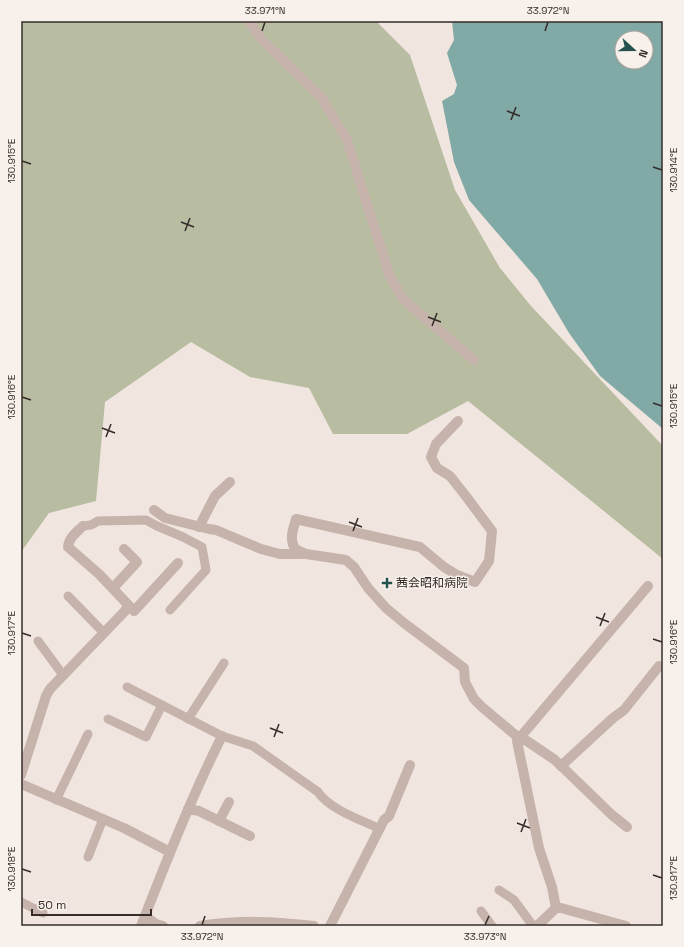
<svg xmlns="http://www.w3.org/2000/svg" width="684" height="947" viewBox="0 0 684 947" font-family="'Space Grotesk','Noto Sans JP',sans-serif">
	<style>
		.green { fill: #b8bda1 }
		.water { fill: #81a9a5; fill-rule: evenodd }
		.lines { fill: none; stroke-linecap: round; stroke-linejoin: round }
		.lane { stroke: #c6b4ac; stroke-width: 9 }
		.street { stroke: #c6b4ac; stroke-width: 10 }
		.ticks { fill: none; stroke: #352c2a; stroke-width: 1.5 }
		.poi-dot { fill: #25524e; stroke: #f8f0eb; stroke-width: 1.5 }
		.labels { text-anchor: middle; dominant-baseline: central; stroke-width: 3; stroke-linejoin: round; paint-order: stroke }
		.poi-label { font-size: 12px; fill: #352c2a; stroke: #f8f0eb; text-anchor: start }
		.neatline { fill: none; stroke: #352c2a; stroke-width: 1.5 }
		.ticks-label { font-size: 10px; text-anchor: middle; fill: #352c2a }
	</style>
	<rect width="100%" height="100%" fill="#f0e5df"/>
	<polygon class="green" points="21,21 376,21 410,55 455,190 500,268 531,306 663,446 663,559 468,401 407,434 333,434 309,388 250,377 191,342 105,402 96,501 49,513 21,552"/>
	<path class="water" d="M452,21H663V429L600,376L569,333L537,279L469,200L454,162L442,101L454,94L457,85L447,53L454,40ZM622,38H646V62H622Z"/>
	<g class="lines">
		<g class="lane">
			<polyline points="83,526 91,525 98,521 146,520 157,526 183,537 202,547 206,570 170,610"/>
			<polyline points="68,596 104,633"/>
			<polyline points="38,641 63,675"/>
			<path d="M127,687L222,736L253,746L318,792C329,809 361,820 380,829"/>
			<polyline points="108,719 146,737 162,705"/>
			<polyline points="188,719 224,663"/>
			<polyline points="56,800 88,734"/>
			<polyline points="88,857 103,819"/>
			<polyline points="499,890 514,900 533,926"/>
			<polyline points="21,902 43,913"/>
			<polyline points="481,911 492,926"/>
		</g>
		<g class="street">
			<polyline points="249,21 261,39 321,97 347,140 390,277 404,300 474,360"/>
			<path d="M458,421L436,444L431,457L437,468L450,476L465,495L492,531L489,561L475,582L457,575L444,567L420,547L296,519C293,530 289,538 295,549L306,554L346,560L354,567L368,588L386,608L404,623L464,668L465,682L474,699L482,707L519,738L527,741L555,760L612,815L627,827"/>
			<polyline points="154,510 165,518 209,529 216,530 261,549 280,554 302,554"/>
			<path d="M83,526C77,532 69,537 68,547L99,574L134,611L178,563"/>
			<polyline points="199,527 215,496 230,482"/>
			<polyline points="113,588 137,562 124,549"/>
			<polyline points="561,766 613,718 624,710 659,666"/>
			<polyline points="21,775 46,696 50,689 125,611 128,605"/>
			<polyline points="21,784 124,828 170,852"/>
			<polyline points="188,809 199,811 250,836"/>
			<polyline points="219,821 229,802"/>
			<polyline points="556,908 552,887 539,848 517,741 648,586"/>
			<polyline points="145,916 156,924 163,926"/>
			<path d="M141,926C166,862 191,798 222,736"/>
			<path d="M200,926C240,920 274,921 314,926"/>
			<polyline points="330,926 384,820 389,816 410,765"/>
			<polyline points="537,926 556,908 561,908 626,926"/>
		</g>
	</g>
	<path class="ticks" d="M262,31L265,22M545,31L548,22M507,111L520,116M511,120L516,107M22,161L31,164M653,167L662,170M181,222L194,227M185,231L190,218M428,317L441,322M432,326L437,313M22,397L31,400M653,403L662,406M102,428L115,433M106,437L111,424M349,522L362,527M353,531L358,518M596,617L609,622M600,626L605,613M22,633L31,636M653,639L662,642M270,728L283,733M274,737L279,724M517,823L530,828M521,832L526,819M22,869L31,872M653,875L662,878M202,925L205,916M485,925L489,916"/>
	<path class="poi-dot" d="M385 577h4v4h4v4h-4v4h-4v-4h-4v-4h4z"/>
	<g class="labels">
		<g class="poi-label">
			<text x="396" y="583">茜会昭和病院</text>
		</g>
	</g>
	<rect width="684" height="947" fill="none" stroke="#f8f0eb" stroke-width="44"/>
	<g transform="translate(634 50) rotate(111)"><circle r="19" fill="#f8f0eb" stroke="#aaa29e"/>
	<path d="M0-3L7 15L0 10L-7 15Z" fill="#25524e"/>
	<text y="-6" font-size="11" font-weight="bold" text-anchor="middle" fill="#352c2a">N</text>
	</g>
	<path d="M32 909v6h119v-6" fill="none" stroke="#352c2a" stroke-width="2"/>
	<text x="38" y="909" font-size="12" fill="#352c2a" stroke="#f8f0eb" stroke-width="3" paint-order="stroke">50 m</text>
	<rect x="22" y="22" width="640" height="903" class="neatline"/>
	<g class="ticks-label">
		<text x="265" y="14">33.971°N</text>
		<text x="548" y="14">33.972°N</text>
		<text transform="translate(11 161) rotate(-90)" y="4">130.915°E</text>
		<text transform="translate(673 170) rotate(-90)" y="4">130.914°E</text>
		<text transform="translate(11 397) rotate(-90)" y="4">130.916°E</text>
		<text transform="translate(673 406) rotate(-90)" y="4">130.915°E</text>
		<text transform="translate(11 633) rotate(-90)" y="4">130.917°E</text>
		<text transform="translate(673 642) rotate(-90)" y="4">130.916°E</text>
		<text transform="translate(11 869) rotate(-90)" y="4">130.918°E</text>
		<text transform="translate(673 878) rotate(-90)" y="4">130.917°E</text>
		<text x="202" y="940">33.972°N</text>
		<text x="485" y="940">33.973°N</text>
	</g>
</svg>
